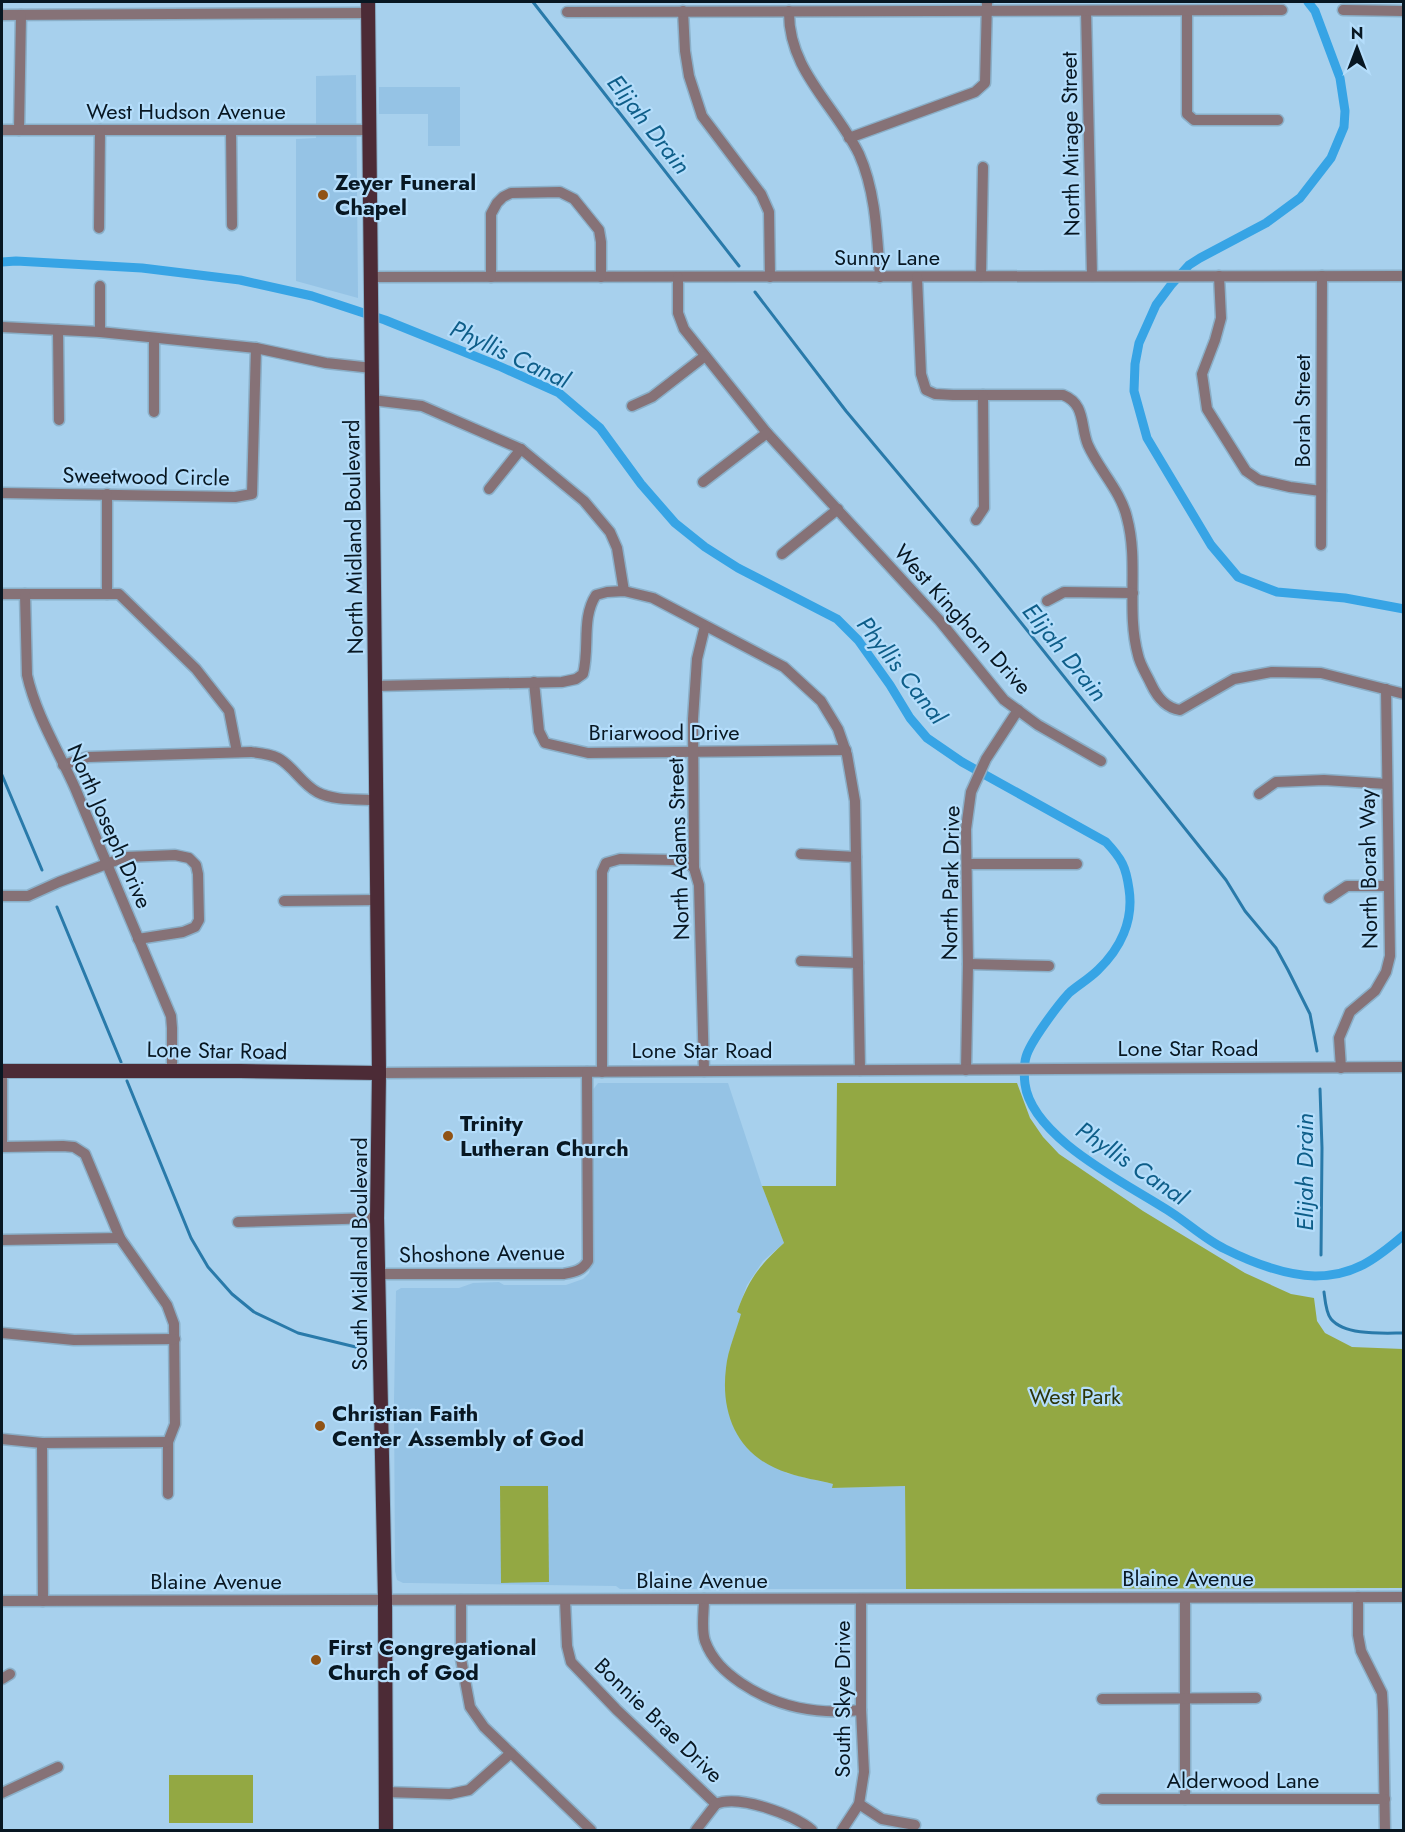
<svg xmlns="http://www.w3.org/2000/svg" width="1405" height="1832" viewBox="0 0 1405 1832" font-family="Jost,sans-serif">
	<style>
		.built { fill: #95c3e5 }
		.green { fill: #93a843 }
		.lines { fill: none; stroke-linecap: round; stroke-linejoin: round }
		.stream { stroke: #297aaa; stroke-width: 3 }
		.canal { stroke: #37a4e5; stroke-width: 9 }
		.minor-casing { stroke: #8aafc8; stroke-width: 13 }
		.major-casing { stroke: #8aafc8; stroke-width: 16 }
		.minor { stroke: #867277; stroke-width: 10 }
		.major { stroke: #4c2b36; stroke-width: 14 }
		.poi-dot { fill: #905315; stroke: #b4ddfb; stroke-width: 2 }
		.labels { text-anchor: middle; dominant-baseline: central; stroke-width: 4.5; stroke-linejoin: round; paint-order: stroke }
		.street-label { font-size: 22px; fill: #081722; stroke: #b4ddfb }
		.poi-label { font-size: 22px; font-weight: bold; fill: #081722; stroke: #b4ddfb; text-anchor: start }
		.park-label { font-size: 22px; fill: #2d3508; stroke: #b4ddfb }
		.water-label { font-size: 24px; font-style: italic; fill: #0e5e89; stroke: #b4ddfb }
	</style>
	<rect width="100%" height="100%" fill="#a7d0ed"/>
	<g class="built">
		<polygon points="356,75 358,298 296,281 296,139 316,138 316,76"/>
		<polygon points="379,87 460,87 460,146 428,146 428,114 379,114"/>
		<polygon points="598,1083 728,1083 762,1186 784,1243 763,1261 747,1285 737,1312 742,1314 729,1351 786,1473 833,1484 833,1488 905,1486 906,1589 620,1589 616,1586 411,1583 403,1583 397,1580 395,1571 394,1400 396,1291 401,1288 459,1288 473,1283 499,1282 504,1285 566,1285 583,1279 589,1273 593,1258 592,1091"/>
	</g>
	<g class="green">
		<path d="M837,1083H1017L1030,1118L1043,1137L1059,1154L1143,1211L1245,1273L1291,1294L1314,1298L1317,1321L1325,1333L1352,1347L1403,1349V1588L906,1589L905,1486L832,1488L833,1484C818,1480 802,1478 788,1473C739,1458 720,1416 726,1368C728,1349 736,1332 741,1314L737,1312C749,1279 758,1267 784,1243L762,1186H836Z"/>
		<polygon points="500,1486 548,1486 549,1582 501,1583"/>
		<rect x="169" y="1775" width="84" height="48"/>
	</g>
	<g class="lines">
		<g class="stream">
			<polyline points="533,2 739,266"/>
			<polyline points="755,292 846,411 975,565 1226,880 1245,911 1276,948 1288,970 1310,1014 1317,1051"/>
			<polyline points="2,775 42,870"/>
			<polyline points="57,907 121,1062"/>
			<polyline points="127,1081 191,1238 208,1267 232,1294 254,1312 298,1333 364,1349"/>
			<polyline points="1320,1089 1322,1148 1321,1255"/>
			<path d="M1324,1292C1325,1300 1326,1313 1331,1319C1345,1336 1384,1333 1404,1333"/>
		</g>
		<g class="canal">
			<polyline points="1308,2 1315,11 1340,78 1345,111 1344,127 1331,158 1300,198 1266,223 1200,258 1189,265 1171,285 1156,305 1139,343 1135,364 1134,391 1147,438 1211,545 1238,577 1277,592 1345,598 1404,609"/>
			<path d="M2,262L16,261L142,268L240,280L312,296L385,320L499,366L559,393L600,428L641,484L675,523L705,547L738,568L837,619L858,640L890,685L910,718L927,738L962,762L1106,842C1122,859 1126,867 1129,889C1134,921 1120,949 1098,970C1089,979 1078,985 1069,993C1058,1005 1030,1042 1026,1057C1024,1064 1024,1077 1025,1084C1032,1139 1130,1185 1172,1213C1189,1224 1206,1240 1225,1249C1253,1263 1283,1275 1315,1276C1354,1276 1376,1259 1404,1235"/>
		</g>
		<g class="minor-casing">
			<g id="minor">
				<polyline points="1343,10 1404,11"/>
				<polyline points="683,11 685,51 689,76 702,116 761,194 769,212 770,277"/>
				<path d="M789,11C788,70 835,105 859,154C876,192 877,236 880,277"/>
				<polyline points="1086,11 1092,276"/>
				<polyline points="1187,11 1187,114 1194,120 1278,120"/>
				<polyline points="567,12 1282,10"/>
				<polyline points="2,15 368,13"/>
				<polyline points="2,130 369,130"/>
				<polyline points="19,130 21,15"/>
				<polyline points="231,131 232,225"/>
				<polyline points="849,138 975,92 985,83 987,2"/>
				<polyline points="99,228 100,130"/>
				<polyline points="981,276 983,167"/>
				<polyline points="1219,276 1221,318 1215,340 1202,374 1207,409 1246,471 1259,480 1290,487 1321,491"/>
				<polyline points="371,277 1404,276"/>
				<polyline points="491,277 491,214 497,203 503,197 511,193 560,192 574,199 599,230 601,242 601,277"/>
				<polyline points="678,277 678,313 684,329 767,433 939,620 1004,700 1038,725 1101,761"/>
				<path d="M917,277L921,374L926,390L935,394L953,395H1063C1086,404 1080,426 1088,445C1099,470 1121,491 1127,518C1139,562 1126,611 1138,655C1140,665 1147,675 1151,684C1157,697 1166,708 1180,710L1234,679L1272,672L1321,673L1404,694"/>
				<polyline points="2,327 100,332 256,348 326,363 372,368"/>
				<polyline points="58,330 59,420"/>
				<polyline points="100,332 100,286"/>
				<polyline points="154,338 154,412"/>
				<polyline points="372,400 422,406 521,449 584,501 610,532 617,548 624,591"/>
				<polyline points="632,406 652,397 705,356"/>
				<polyline points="703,482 767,433"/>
				<polyline points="489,489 521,449"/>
				<polyline points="2,493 235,497 252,494 256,348"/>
				<polyline points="107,494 107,594"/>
				<polyline points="976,520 984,508 983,395"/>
				<polyline points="1321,545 1322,276"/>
				<polyline points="782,554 838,509"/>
				<polyline points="2,594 119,594 196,669 229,711 237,752"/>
				<path d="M25,594L27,675C36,715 58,750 75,788C107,864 139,940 171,1016L172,1028V1070"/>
				<polyline points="1047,601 1064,592 1133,593"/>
				<polyline points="534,682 539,731 545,743 588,753 846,750"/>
				<path d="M375,686L562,682L576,679L583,674C590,648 581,618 596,595L607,592L624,591L653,598L784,667L821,701L838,729L847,755L855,801L860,1070"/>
				<path d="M63,765L88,757L251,752C260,753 270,754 278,758C293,766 301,783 317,792C334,801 357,799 376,800"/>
				<polyline points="1259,794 1276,782 1324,780 1387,784"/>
				<polyline points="801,854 856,857"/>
				<polyline points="967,864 1077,864"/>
				<polyline points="2,896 28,896 59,882 125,857 175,855 189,858 196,865 198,874 199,920 195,927 183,932 138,939"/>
				<polyline points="1329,898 1347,886 1388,886"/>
				<polyline points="284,901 377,900"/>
				<polyline points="801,961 858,963"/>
				<polyline points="968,964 1049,966"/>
				<polyline points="1341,1068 1339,1038 1350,1012 1375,991 1386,972 1390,956 1386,689"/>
				<polyline points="966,1070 968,964 966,829 971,792 986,759 1018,710"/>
				<polyline points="2,1071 2,1147 63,1146 74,1147 85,1154 120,1238 167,1305 174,1324 175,1424 168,1442 168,1494"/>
				<polyline points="704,1071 699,885 694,868 693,719 697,659 705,626"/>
				<polyline points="602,1072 602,872 606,863 620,859 673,860 687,862 694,868"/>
				<polyline points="379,1073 1404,1067"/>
				<polyline points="238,1222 377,1218"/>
				<polyline points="2,1240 120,1238"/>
				<path d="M379,1274H563C574,1272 582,1271 588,1261L587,1072"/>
				<polyline points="2,1333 74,1340 175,1339"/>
				<polyline points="2,1439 42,1443 168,1442"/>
				<polyline points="42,1443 43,1601"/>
				<polyline points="1358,1597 1358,1635 1361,1651 1382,1693 1383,1711 1385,1830"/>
				<polyline points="1185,1598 1185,1799"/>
				<path d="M704,1599C704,1612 701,1629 705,1641C712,1660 725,1672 741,1683C778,1708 817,1715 861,1710"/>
				<polyline points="461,1600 461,1659 470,1707 484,1727 591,1830"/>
				<path d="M565,1600L567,1646L571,1662L616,1709L716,1804C739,1794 794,1815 812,1830"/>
				<polyline points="2,1601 1404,1597"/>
				<polyline points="2,1679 10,1674"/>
				<polyline points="1102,1699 1256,1698"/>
				<polyline points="385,1792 450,1794 469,1790 511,1753"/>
				<polyline points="2,1793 58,1767"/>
				<polyline points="1102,1799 1385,1799"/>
				<polyline points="859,1804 882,1819 915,1825"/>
				<polyline points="696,1830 716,1804"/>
				<polyline points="842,1830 859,1804 864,1772 861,1710 861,1599"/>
			</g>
		</g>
		<g class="major-casing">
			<g id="major">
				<polyline points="368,2 379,1073 377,1218 385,1600 386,1830"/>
				<polyline points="2,1071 240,1071 379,1073"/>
			</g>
		</g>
		<use href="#minor" class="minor"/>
		<use href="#major" class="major"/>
	</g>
	<g class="poi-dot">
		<circle cx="323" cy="195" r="6"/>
		<circle cx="448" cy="1136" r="6"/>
		<circle cx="320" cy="1426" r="6"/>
		<circle cx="316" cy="1660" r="6"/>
	</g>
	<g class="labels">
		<g class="street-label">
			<text x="186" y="111">West Hudson Avenue</text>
			<text transform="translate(1070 144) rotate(-91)">North Mirage Street</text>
			<text x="887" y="257">Sunny Lane</text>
			<text transform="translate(1302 411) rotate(-90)">Borah Street</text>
			<text transform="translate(146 476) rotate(1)">Sweetwood Circle</text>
			<text transform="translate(353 537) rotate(-91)">North Midland Boulevard</text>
			<text transform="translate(963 619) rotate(48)">West Kinghorn Drive</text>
			<text x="664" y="732">Briarwood Drive</text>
			<text transform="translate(110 826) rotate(66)">North Joseph Drive</text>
			<text transform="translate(678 849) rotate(-92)">North Adams Street</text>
			<text transform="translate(1368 869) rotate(-91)">North Borah Way</text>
			<text transform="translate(950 883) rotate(-89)">North Park Drive</text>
			<text x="1188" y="1048">Lone Star Road</text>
			<text transform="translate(217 1050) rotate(1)">Lone Star Road</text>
			<text x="702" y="1050">Lone Star Road</text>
			<text transform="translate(482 1253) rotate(-1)">Shoshone Avenue</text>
			<text transform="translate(359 1254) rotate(-90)">South Midland Boulevard</text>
			<text x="1188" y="1578">Blaine Avenue</text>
			<text x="702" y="1580">Blaine Avenue</text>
			<text x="216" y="1581">Blaine Avenue</text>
			<text transform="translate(842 1699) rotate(-90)">South Skye Drive</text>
			<text transform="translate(659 1720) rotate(44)">Bonnie Brae Drive</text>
			<text x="1243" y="1780">Alderwood Lane</text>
		</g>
		<g class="poi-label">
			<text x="335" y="182">Zeyer Funeral<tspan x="335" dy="25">Chapel</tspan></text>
			<text x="460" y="1123">Trinity<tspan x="460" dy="25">Lutheran Church</tspan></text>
			<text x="332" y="1413">Christian Faith<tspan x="332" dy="25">Center Assembly of God</tspan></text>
			<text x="328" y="1647">First Congregational<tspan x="328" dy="25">Church of God</tspan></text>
		</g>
		<g class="park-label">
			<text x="1075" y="1396">West Park</text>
		</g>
		<g class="water-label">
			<text transform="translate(649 124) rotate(52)">Elijah Drain</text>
			<text transform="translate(510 354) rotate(25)">Phyllis Canal</text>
			<text transform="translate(1065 652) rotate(51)">Elijah Drain</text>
			<text transform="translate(902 670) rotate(52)">Phyllis Canal</text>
			<text transform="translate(1132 1163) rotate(34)">Phyllis Canal</text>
			<text transform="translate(1304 1172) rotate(-90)">Elijah Drain</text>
		</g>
	</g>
	<rect width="1405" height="1832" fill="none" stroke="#081722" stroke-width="6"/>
	<g transform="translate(1357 48)" stroke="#b4ddfb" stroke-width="4.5" paint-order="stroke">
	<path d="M0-4.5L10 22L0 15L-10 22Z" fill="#081722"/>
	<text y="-9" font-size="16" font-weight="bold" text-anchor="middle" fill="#081722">N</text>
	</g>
</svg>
